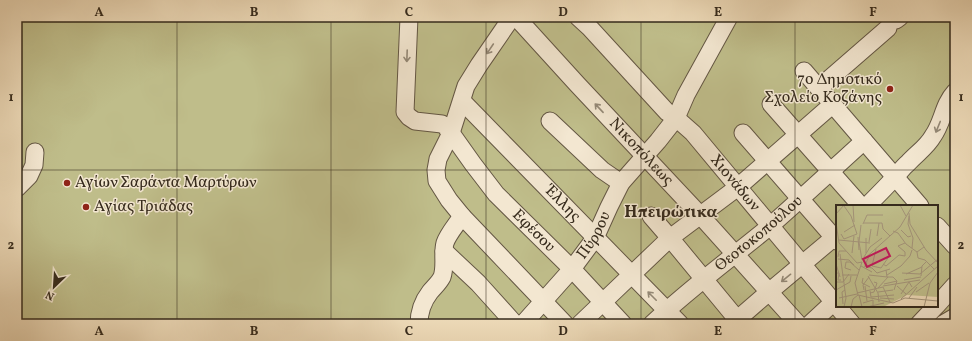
<svg xmlns="http://www.w3.org/2000/svg" width="972" height="341" viewBox="0 0 972 341" font-family="Vollkorn,serif">
	<style>
		.green { fill: #bfbd8a; stroke: #7a7454; fill-rule: evenodd }
		.lines { fill: none; stroke-linecap: round; stroke-linejoin: round }
		.minor-casing { stroke: #645744; stroke-width: 19 }
		.minor { stroke: #f3e7d1; stroke-width: 17 }
		.oneway { stroke: #948977 }
		.grid { fill: none; stroke: #362b1d; stroke-width: 1; stroke-opacity: 0.55 }
		.poi-dot { fill: #8f2418; stroke: #f3e7d1; stroke-width: 1.5 }
		.labels { text-anchor: middle; dominant-baseline: central; stroke-width: 3; stroke-linejoin: round; paint-order: stroke }
		.poi-label { font-size: 16px; fill: #362b1d; stroke: #f3e7d1; text-anchor: start }
		.street-label { font-size: 16px; fill: #362b1d; stroke: #f3e7d1 }
		.neighbourhood-label { font-size: 17px; font-weight: bold; fill: #362b1d; stroke: #f3e7d1 }
		.inset-road { fill: none; stroke: #a4947a; stroke-width: 1 }
		.view { fill: #c2185b; fill-opacity: 0.15; stroke: #c2185b; stroke-width: 2 }
		.inset-edge { fill: none; stroke: #362b1d; stroke-width: 2 }
		.neatline { fill: none; stroke: #362b1d; stroke-width: 1.5 }
		.grid-label { font-size: 13px; text-anchor: middle; font-weight: bold; fill: #362b1d }
	</style>
	<rect width="100%" height="100%" fill="#eddab8"/>
	<filter id="stains"><feTurbulence type="fractalNoise" baseFrequency=".005" numOctaves="4"/><feColorMatrix values="0 0 0 0 .2 0 0 0 0 .09 0 0 0 0 .02 0 0 0 .5 -.17"/></filter>
	<radialGradient id="worn" r=".72"><stop offset=".6" stop-color="#630" stop-opacity="0"/><stop offset="1" stop-color="#630" stop-opacity=".3"/></radialGradient>
	<path class="green" d="M17,17H955V324H17ZM837,206H937V306H837Z"/>
	<g class="lines">
		<g class="minor-casing">
			<g id="minor">
				<path id="s1" d="M409,17L405,112L409,117L415,121L442,124L445,126L451,133L473,164L496,194L572,269L623,324"/>
				<polyline points="512,17 479,65 466,86 451,133 438,159 436,170 437,181 449,200 462,216 565,324"/>
				<path id="s2" d="M516,17L577,84L700,215L798,324"/>
				<path id="s3" d="M578,17L590,28L667,112L676,118L693,133L837,306"/>
				<polyline points="896,20 900,17"/>
				<polyline points="804,71 920,206"/>
				<polyline points="819,88 888,28"/>
				<path id="s4" d="M462,101L680,324"/>
				<polyline points="771,104 861,206"/>
				<polyline points="550,121 602,170 621,183"/>
				<polyline points="743,133 837,241"/>
				<polyline points="17,188 29,176 34,165 35,152"/>
				<path d="M867,206C877,196 886,187 895,177C899,173 903,167 908,163C916,154 927,147 933,136C943,122 943,105 955,92"/>
				<polyline points="651,216 670,238 741,324"/>
				<polyline points="937,226 955,246"/>
				<polyline points="444,251 478,283 515,324"/>
				<polyline points="937,305 955,285"/>
				<polyline points="837,306 852,324"/>
				<path d="M419,324C419,312 423,301 430,292C434,287 439,283 442,277C446,266 442,254 445,243C448,234 457,224 462,216"/>
				<path id="s5" d="M523,324L572,269L595,238L609,207L621,183L658,141L676,118L686,95L729,17"/>
				<polyline points="580,324 670,238 738,187 833,104"/>
				<path id="s6" d="M652,324C689,289 730,259 769,227C801,199 832,170 864,141"/>
				<polyline points="732,324 769,292 837,235"/>
				<polyline points="810,324 837,299"/>
				<polyline points="919,324 936,306"/>
				<polyline points="943,324 955,317"/>
			</g>
		</g>
		<use href="#minor" class="minor"/>
	</g>
	<defs><path id="oneway-shaft" d="M-6 0H5M1.5-3L5.5 0L1.5 3" fill="none" stroke-width="1.6" stroke-linecap="round" stroke-linejoin="round"/></defs>
	<g class="oneway">
		<use href="#oneway-shaft" transform="translate(490 49) rotate(124)"/>
		<use href="#oneway-shaft" transform="translate(407 56) rotate(92)"/>
		<use href="#oneway-shaft" transform="translate(599 108) rotate(-133)"/>
		<use href="#oneway-shaft" transform="translate(938 127) rotate(112)"/>
		<use href="#oneway-shaft" transform="translate(786 278) rotate(141)"/>
		<use href="#oneway-shaft" transform="translate(652 296) rotate(-135)"/>
	</g>
	<path class="grid" d="M177,17V324M331,17V324M486,17V324M641,17V324M795,17V324M17,170H955"/>
	<g class="poi-dot">
		<circle cx="890" cy="89" r="4"/>
		<circle cx="67" cy="183" r="4"/>
		<circle cx="86" cy="207" r="4"/>
	</g>
	<g class="labels">
		<g class="poi-label">
			<text x="882" y="80" text-anchor="end">7ο Δημοτικό<tspan x="882" dy="18">Σχολείο Κοζάνης</tspan></text>
			<text x="75" y="183">Αγίων Σαράντα Μαρτύρων</text>
			<text x="94" y="207">Αγίας Τριάδας</text>
		</g>
		<g class="street-label">
			<text stroke="none"><textPath href="#s2" startOffset="184">Νικοπόλεως</textPath></text>
			<text stroke="none"><textPath href="#s3" startOffset="229">Χιονάδων</textPath></text>
			<text stroke="none"><textPath href="#s4" startOffset="144">Έλλης</textPath></text>
			<text stroke="none"><textPath href="#s1" startOffset="277">Εφέσου</textPath></text>
			<text stroke="none"><textPath href="#s6" startOffset="140">Θεοτοκοπούλου</textPath></text>
			<text stroke="none"><textPath href="#s5" startOffset="114">Πύρρου</textPath></text>
		</g>
		<g class="neighbourhood-label">
			<text x="671" y="212">Ηπειρώτικα</text>
		</g>
	</g>
	<g transform="translate(836 205)">
		<rect width="102" height="102" fill="#eddab8"/>
		<path d="M0,0H102V92L71,90L47,102H0Z" fill="#bfbd8a"/>
		<path class="inset-road" d="M17,0L18,17M64,0L70,11M8,1L15,11L21,29M73,8L74,19L90,45L102,58M0,9L8,0M73,11L72,19L77,33L76,43M0,17L3,38L21,58L26,57L19,78L22,90M28,18H46L47,24L54,31M27,19L31,10H47M25,20L23,37L26,55M65,25L72,32L75,31M57,26L62,28L70,39L81,47L88,42M8,27L19,20M5,29L8,34L21,29M41,31L43,18M22,32L23,45M3,35L34,38M33,37L35,24M69,38L62,41L69,47V51M81,47L82,53L89,55L98,64M16,48L18,31M30,48V33M4,49L10,93L8,102M2,52L3,46H10M28,52L34,42L46,33M2,54L13,55L18,60M27,55L64,22L77,0M0,59L4,72M47,59L50,61L63,50L69,51M25,61L36,67M28,61L36,63L41,68L54,64M36,61L45,63L54,50M36,61L40,44M32,63L30,58L34,49M15,65L9,63L10,57H14L23,65M0,68H3L2,75H5M66,68L84,69M70,69L86,62M84,69L102,54M6,70H21M33,70L51,72L50,65M51,70L65,61L74,51L76,45M32,71L42,88L43,97M85,71L86,61L91,56M51,72H57L61,76L58,85M27,73L26,78L34,82M68,75L85,72M1,77H7L13,69M48,79L61,76M29,81L31,96M47,81L84,75M61,81L70,89M47,82L54,97M42,83L52,72M0,85L14,77L15,71M28,85L27,80L33,72M34,86L35,92L58,90M42,87L57,85M80,87L93,78M21,88L47,82M34,88L38,87L41,78L38,77M65,89L73,77L76,82M22,90L57,98L69,93L102,96M23,90L26,102M3,93L21,89M44,93L58,94M73,93L81,82M65,94L102,61M27,98L37,95V102M7,99L6,87L9,85M15,102L17,94L22,90M31,102L48,98M88,102L94,78L102,67"/>
		<path class="view" d="M50,43L54,51L31,62L27,54Z"/>
		<rect width="102" height="102" class="inset-edge"/>
	</g>
	<rect width="972" height="341" fill="none" stroke="#eddab8" stroke-width="44"/>
	<g transform="translate(54 287) rotate(205)" stroke="#f3e7d1" stroke-width="3" paint-order="stroke">
	<path d="M0-3L7 15L0 10L-7 15Z" fill="#362b1d"/>
	<text y="-6" font-size="11" font-weight="bold" text-anchor="middle" fill="#362b1d">N</text>
	</g>
	<rect x="22" y="22" width="928" height="297" class="neatline"/>
	<g class="grid-label">
		<text x="99" y="16">A</text>
		<text x="254" y="16">B</text>
		<text x="409" y="16">C</text>
		<text x="563" y="16">D</text>
		<text x="718" y="16">E</text>
		<text x="873" y="16">F</text>
		<text x="11" y="101">1</text>
		<text x="961" y="101">1</text>
		<text x="11" y="249">2</text>
		<text x="961" y="249">2</text>
		<text x="99" y="335">A</text>
		<text x="254" y="335">B</text>
		<text x="409" y="335">C</text>
		<text x="563" y="335">D</text>
		<text x="718" y="335">E</text>
		<text x="873" y="335">F</text>
	</g>
	<rect width="100%" height="100%" filter="url(#stains)"/>
	<rect width="100%" height="100%" fill="url(#worn)"/>
</svg>
